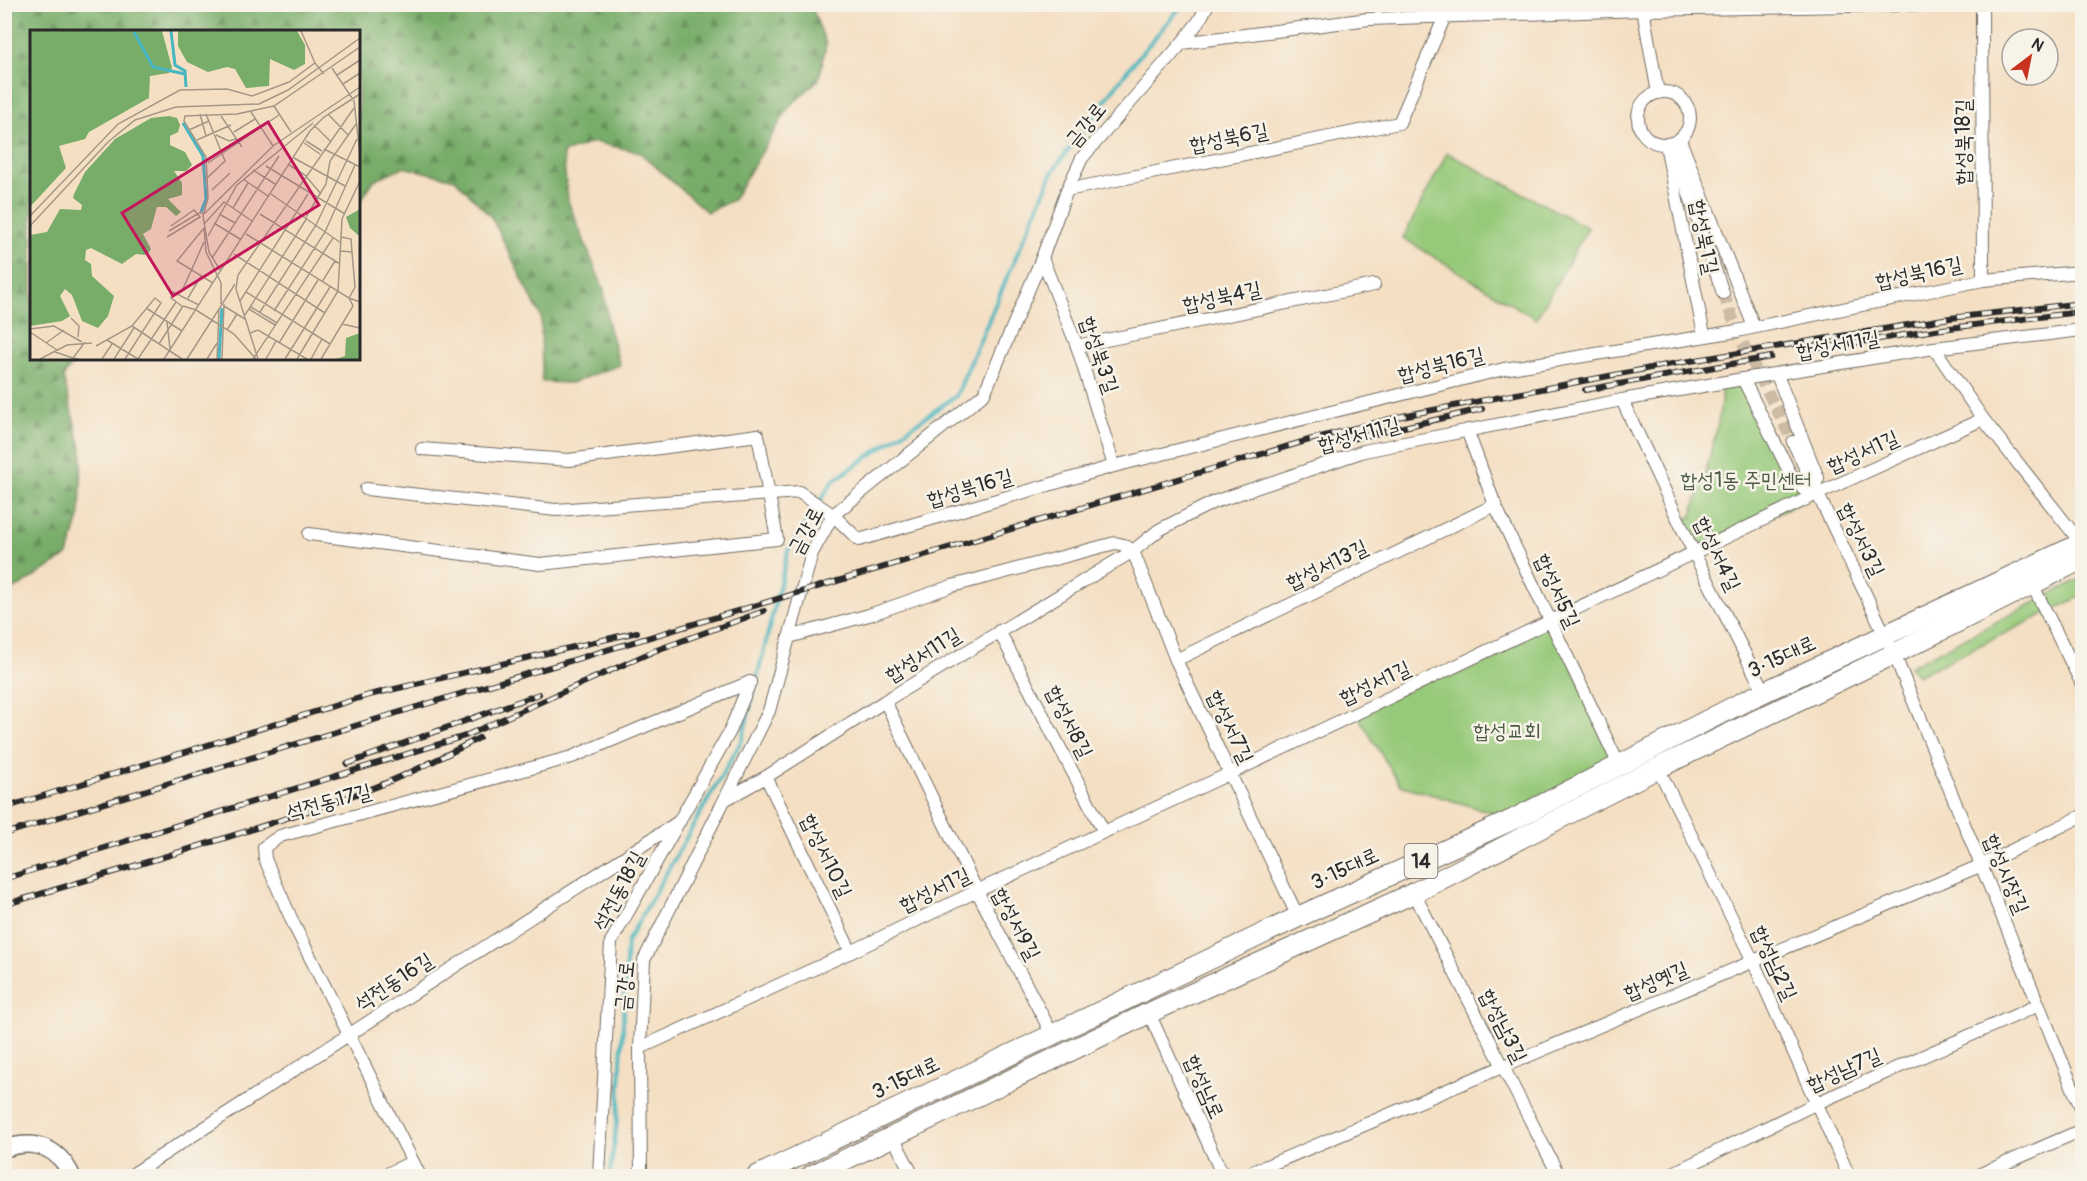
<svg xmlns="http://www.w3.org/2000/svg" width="2087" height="1181" viewBox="0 0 2087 1181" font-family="Pangolin,'Poor Story',sans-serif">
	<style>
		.forest { fill: url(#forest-firs); stroke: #526c4a; stroke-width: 1.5 }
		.park { fill: #96c979; stroke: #607a52; stroke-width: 1.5 }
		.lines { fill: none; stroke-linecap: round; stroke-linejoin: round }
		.stream { stroke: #47b6c0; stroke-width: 4 }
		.minor-tunnel { stroke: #ccbba5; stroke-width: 12; stroke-dasharray: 12 6; stroke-linecap: butt }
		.minor-casing { stroke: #716a60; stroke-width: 14 }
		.secondary-casing { stroke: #716a60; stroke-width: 19 }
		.primary-casing { stroke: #716a60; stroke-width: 22 }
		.minor { stroke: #fff; stroke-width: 12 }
		.secondary { stroke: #fff; stroke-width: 16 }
		.primary { stroke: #fff; stroke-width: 20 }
		.rail-casing { stroke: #2b2b2b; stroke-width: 6 }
		.rail { stroke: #f7f3e8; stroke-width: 4; stroke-dasharray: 11; stroke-linecap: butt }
		.labels { text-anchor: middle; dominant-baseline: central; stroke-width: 5; stroke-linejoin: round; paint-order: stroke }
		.shield { fill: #f7f3e8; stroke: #686764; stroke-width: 1.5 }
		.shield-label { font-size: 20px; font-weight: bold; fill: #2b2b2b }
		.street-label { font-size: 21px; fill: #2b2b2b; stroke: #f7f3e8 }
		.park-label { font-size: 21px; fill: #4b5a42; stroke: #f7f3e8 }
		.inset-river { fill: none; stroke: #47b6c0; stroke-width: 3 }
		.inset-road { fill: none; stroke: #a49786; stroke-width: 1.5 }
		.view { fill: #c2185b; fill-opacity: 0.15; stroke: #c2185b; stroke-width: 3 }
		.inset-edge { fill: none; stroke: #2b2b2b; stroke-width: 3 }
	</style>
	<defs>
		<pattern id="forest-firs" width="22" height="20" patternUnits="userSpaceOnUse" patternTransform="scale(1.5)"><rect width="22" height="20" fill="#78ad69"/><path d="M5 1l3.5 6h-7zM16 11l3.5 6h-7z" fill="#638d57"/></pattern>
	</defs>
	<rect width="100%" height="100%" fill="#f7f3e8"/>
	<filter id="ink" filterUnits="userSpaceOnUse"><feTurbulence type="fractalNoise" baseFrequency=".0167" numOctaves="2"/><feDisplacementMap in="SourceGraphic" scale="12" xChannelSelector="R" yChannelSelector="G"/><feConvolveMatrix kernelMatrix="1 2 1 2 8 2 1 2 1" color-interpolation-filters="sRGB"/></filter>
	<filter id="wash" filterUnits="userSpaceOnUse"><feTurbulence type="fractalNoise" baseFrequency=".008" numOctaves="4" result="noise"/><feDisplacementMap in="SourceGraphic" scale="24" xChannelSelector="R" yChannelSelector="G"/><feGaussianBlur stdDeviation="1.35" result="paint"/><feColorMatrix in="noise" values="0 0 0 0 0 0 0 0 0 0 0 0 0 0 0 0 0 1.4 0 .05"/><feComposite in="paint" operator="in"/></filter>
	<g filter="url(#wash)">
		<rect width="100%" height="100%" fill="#f4dfc3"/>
		<polygon class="forest" points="811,5 826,44 819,79 789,107 733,200 707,212 639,152 594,142 563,153 568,201 604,290 609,329 620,365 571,383 542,382 541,317 492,218 455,179 403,167 374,180 359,204 358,32 32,32 32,358 76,359 63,377 82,452 80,514 68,555 20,586 5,593 5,5"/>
		<g class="park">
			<polygon points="1447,153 1588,228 1536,319 1403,238"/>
			<path d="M1743,379L1790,473L1817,494L1694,553L1680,523L1692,516C1699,490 1727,410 1720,388Z"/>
			<polygon points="2082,578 2082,596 1917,676 1910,666"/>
			<polygon points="1550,621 1619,765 1514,819 1400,785 1357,714"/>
		</g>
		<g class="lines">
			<polyline class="stream" points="610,1176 619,1104 627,942 742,740 788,551 833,481 956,396 1053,171 1130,67 1183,4"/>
		</g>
	</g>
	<g filter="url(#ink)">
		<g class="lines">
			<polyline class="minor-tunnel" points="1723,293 1741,340 1793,442"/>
			<g class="minor-casing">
				<g id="minor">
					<polyline points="1645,4 1643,10 1658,93"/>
					<polyline points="1982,4 1983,280"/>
					<polyline points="1182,43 1369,19 1643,10 1957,4"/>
					<circle cx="1664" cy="118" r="26"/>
					<polyline points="1680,140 1754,327"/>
					<polyline points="1666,145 1704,335"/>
					<polyline points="1673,147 1723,293"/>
					<polyline points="1067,190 1399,123 1445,16 1447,4"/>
					<polyline points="1042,258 1077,346 1114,466"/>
					<polyline points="1077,346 1374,285"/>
					<polyline points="1934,348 1983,419 2081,543"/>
					<polyline points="1743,379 1790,473 1803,489 1814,488 1818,478 1777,375"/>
					<polyline points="1622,400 1694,553 1764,692"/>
					<polyline points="1467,430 1495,505 1619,765"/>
					<polyline points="1793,442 1894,654 2082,1110"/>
					<polyline points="366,489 556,510 799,492 833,515 859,540 1114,466 1504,369 1737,331 1983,280 2082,272"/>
					<polyline points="309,534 540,564 777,539 758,435 569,460 422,449"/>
					<polyline points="2032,584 2082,684"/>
					<polyline points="999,631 1104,832"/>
					<polyline points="789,637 869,615 952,586 1115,543 1124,545 1133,551 1176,660 1298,917"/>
					<polyline points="1176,660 1495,505"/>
					<polyline points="885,701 977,891 1052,1034"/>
					<polyline points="1658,768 1753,961 1849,1176"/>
					<polyline points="766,777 851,952"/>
					<polyline points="726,799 766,777 885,701 1133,551 1159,530 1214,502 1364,451 1622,400 1743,379 1934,348 2082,330"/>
					<polyline points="1414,893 1559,1176"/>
					<polyline points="1149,1013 1223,1176"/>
					<polyline points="640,1048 851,952 977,891 1231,773 1817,494 1983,419"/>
					<polyline points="893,1137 913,1176"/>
					<polyline points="130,1176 680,821"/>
					<polyline points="383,1176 412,1162"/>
					<polyline points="420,1176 294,925 265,859 264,847 280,836 572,757 750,682"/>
					<polyline points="599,1176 611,942 730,731 750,682"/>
					<polyline points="641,1176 640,1048 644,960 769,711 812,553 833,515 984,394 1042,258 1067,190 1082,158 1182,43 1199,21 1208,4"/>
					<polyline points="1243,1176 1982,865 2082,816"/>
					<polyline points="1667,1176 1817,1103 2039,1005"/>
					<polyline points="1976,1176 2082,1130"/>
				</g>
			</g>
			<g class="secondary-casing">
				<path id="secondary" d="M4,1149C35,1138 58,1147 72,1176"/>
			</g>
			<g class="primary-casing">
				<g id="primary">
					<polyline points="757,1176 1298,917 1514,819 1747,700 2082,543"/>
					<polyline points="811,1176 1149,1013 1414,893 1658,768 1894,654 2082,559"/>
				</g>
			</g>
			<use href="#minor" class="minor"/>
			<use href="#secondary" class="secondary"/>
			<use href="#primary" class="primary"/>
			<g class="rail-casing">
				<g id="rail">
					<polyline points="1809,350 1942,329 2071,313"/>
					<polyline points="1585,390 1771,357"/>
					<polyline points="1321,446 1482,409"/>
					<polyline points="347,764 539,694"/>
					<polyline points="4,808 369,695 637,632"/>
					<polyline points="4,834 413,708 1235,462 1309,440 1402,416 1666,365 1950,318 2082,303"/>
					<polyline points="4,879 465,736 654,651 764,611"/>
					<path d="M4,905C126,868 249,833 368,790C406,776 443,757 479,738"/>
				</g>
			</g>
			<use href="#rail" class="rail"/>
		</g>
	</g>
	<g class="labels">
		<rect class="shield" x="1404.5" y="844" width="33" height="34" rx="4.5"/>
		<g class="shield-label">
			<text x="1421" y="861">14</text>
		</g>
		<g class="street-label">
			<text transform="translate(1086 125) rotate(-51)">금강로</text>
			<text transform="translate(1229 138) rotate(-11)">합성북6길</text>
			<text transform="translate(1963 142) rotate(-90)">합성북18길</text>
			<text transform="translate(1704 237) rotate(79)">합성북1길</text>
			<text transform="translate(1919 273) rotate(-12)">합성북16길</text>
			<text transform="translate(1222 297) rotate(-12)">합성북4길</text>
			<text transform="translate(1838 345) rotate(-10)">합성서11길</text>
			<text transform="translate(1099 355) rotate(71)">합성북3길</text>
			<text transform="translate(1441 365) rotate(-14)">합성북16길</text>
			<text transform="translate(1359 435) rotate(-15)">합성서11길</text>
			<text transform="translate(1863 452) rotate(-24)">합성서1길</text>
			<text transform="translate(970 488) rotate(-16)">합성북16길</text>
			<text transform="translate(806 531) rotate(-62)">금강로</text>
			<text transform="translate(1861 540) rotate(64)">합성서3길</text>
			<text transform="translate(1717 554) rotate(64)">합성서4길</text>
			<text transform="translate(1327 565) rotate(-26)">합성서13길</text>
			<text transform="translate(1557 591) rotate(65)">합성서5길</text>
			<text transform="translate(923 655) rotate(-32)">합성서11길</text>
			<text transform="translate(1782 657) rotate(-25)">3·15대로</text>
			<text transform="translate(1375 683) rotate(-25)">합성서1길</text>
			<text transform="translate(1069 722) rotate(63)">합성서8길</text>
			<text transform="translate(1230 727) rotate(64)">합성서7길</text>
			<text transform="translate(329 802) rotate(-15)">석전동17길</text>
			<text transform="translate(826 856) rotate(64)">합성서10길</text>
			<text transform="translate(1345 869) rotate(-25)">3·15대로</text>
			<text transform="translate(2006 874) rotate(67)">합성시장길</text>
			<text transform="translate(935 890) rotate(-26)">합성서1길</text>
			<text transform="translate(619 891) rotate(-62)">석전동18길</text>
			<text transform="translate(1016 924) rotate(62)">합성서9길</text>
			<text transform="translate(1774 963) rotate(65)">합성남2길</text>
			<text transform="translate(1656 981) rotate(-23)">합성옛길</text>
			<text transform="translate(394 982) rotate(-33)">석전동16길</text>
			<text transform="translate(625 986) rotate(-84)">금강로</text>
			<text transform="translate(1503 1026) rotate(63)">합성남3길</text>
			<text transform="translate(1844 1070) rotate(-24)">합성남7길</text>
			<text transform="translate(906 1078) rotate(-26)">3·15대로</text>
			<text transform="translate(1204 1087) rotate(66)">합성남로</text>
		</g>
		<g class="park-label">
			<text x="1746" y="480">합성1동 주민센터</text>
			<text x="1507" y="731">합성교회</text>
		</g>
	</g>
	<g transform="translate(30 30)">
		<rect width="330" height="330" fill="#f4dfc3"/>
		<path d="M0,1H132L142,38L139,43L120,46L119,68L59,102L55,109L29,116L36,138L0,177ZM148,1H267L275,15V34L264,40L240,29L239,56L216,58L205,39L197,37L178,42L157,32L148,16ZM139,86L147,88L150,95L148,102L140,106V115L155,122L162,135L156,141H144L152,153V165L138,169L151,182L146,186L136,177H127L121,199L113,204L121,219L117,225L106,224L92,234L61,218L56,220L55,230L61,234L62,246L84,266L78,286L68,298L52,291L42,265L35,259L30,266L40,286L32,291L0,296V205L17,202L30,179L51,180L52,175L43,168L44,164L55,142L85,109L121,88ZM330,179V205H328L320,198L316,187ZM330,303V329H306L315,326L316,308Z" fill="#78ad69"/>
		<path class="inset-river" d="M141,1L145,35L155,41L156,57M104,2L123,37L155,44M153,93L173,126L176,169L171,182M189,329L192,278"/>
		<path class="inset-road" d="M271,1L285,33M302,38L324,71L330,125M307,45L330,30M313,54L330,43M244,76L261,102M221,82L243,116M170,84L176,106M299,85L318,105M191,86L212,117M284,95L300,111M159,100L179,91M204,102L225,89M186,105L199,111L206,109M167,110L201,95M276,111L292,121M274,113L290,124M294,119L330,137M264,128L315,156M178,133L249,85M259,135L275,145L291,164M236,136L315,184M223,140L245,154M213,149L238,166M175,150L195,131L176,84M182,160L200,143M241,164L311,213M203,178L218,153M189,184L205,193M230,184L310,234M0,186L88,94L150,60L197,59L222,66L259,52L285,33L294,44M276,187L296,154L300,131L326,94M175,193L194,172L222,191M184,193L210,209M0,196L78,112L105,90L146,77L229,74L258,60L330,8M174,198L147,231L183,253M174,198L176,222L191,253V274M139,201L169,183H175L243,116L330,57M216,204L319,268L323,276L291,329M178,206L207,155L283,93M137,207L170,187L164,180L141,196M311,207L321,209L322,222M310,221L322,222L325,257L319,268L330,272M204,224L295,283M182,228L249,126M190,240L179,222L173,186L178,168L176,127L154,91L155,86L207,84L244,76L330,17M292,252L305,231M152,261L174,212M216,262L300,314M158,268L171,246M210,271L278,164M153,276L166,280L204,304L226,329M194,276L215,289M153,277L141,268L143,262L169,275M221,277L247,293M116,278L152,301M219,279L245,295M244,281L295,202L325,135M230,282L286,195L327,109M215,285L277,188M41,288L49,296L48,307M137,292L140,319M312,294L330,298M102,296L152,329M0,299L24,296L52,312M197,300L207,284M0,302L27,320M220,303L228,300L277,329M77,310L108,329M16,313L34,300M249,313L288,250M129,314L153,276M66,316L102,296L125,268L131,273L95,329M25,322L43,328M10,329L37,315L62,313M48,329L43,328L55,312M72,329L82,314M84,329L104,298M108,329L146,272M134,329L280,101L294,87L330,64M157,329L205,254M177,329L187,313M187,329L189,280M192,329L194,274M223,329L303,208M228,329L206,259L208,245L324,78M236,329L246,311M255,329L300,257M267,329L308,261L312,189L330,151M281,329L292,309"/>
		<path class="view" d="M238,92L289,175L143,266L92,183Z"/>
		<rect width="330" height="330" class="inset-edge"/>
	</g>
	<rect width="2087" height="1181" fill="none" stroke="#f7f3e8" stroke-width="24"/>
	<g transform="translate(2030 57) rotate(32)"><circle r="28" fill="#f7f3e8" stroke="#a5a39c" stroke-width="1.5"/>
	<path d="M0-4.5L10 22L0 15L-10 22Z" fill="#c8321e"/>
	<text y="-9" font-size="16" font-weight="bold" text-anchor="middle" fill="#2b2b2b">N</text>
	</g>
</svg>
